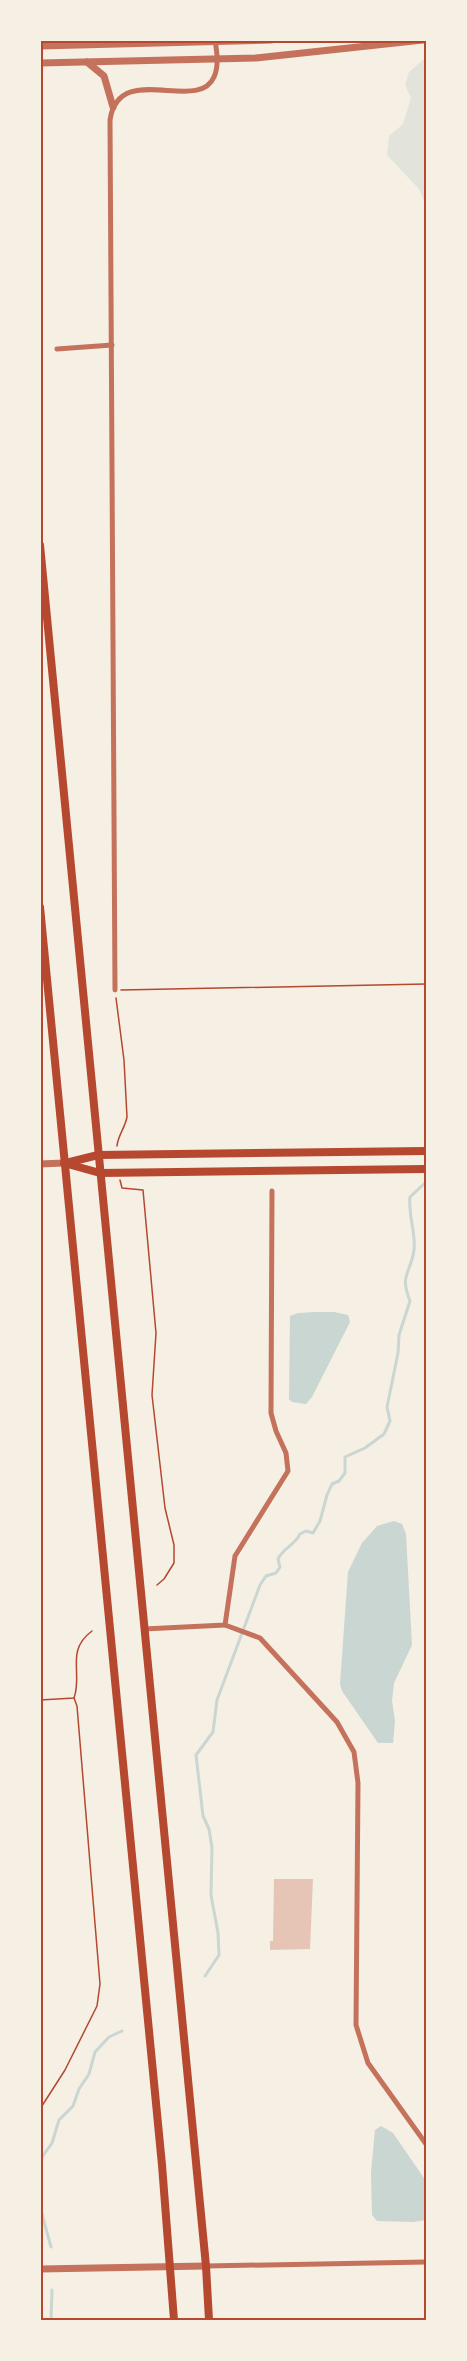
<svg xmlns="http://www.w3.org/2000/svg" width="467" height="2361" viewBox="0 0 467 2361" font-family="'Roboto Condensed',sans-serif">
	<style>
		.green { fill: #e2e4dc }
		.water { fill: #c9d6d2 }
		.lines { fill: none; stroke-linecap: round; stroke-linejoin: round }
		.stream { stroke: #c9d6d2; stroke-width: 3 }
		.building { fill: #e6c5b7 }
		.path { stroke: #b5482f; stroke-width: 1.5 }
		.minor { stroke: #c5725c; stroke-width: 5 }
		.tertiary { stroke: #c5725c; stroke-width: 7 }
		.secondary { stroke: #b5482f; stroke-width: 8 }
		.primary { stroke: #b5482f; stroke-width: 8 }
		.neatline { fill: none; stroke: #b5482f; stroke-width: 2 }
	</style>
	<rect width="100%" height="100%" fill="#f6efe4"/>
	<polygon class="green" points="424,59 426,59 426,206 419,189 387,155 389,136 403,124 411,98 405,85 409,72"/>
	<g class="water">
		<polygon points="316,1312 334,1312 348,1315 350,1322 312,1397 306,1404 292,1402 289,1399 290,1316 298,1313"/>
		<polygon points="394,1521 402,1524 406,1534 412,1645 394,1683 392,1701 395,1721 393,1743 378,1743 342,1691 340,1684 348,1572 362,1543 377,1526"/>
		<polygon points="381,2126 393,2133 426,2181 426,2220 413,2222 377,2221 372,2215 371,2172 375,2130"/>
	</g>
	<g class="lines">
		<g class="stream">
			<path d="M205,1976L219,1955L218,1933L211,1895L212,1848L209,1829L203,1816L196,1755L213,1732L217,1700L260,1585L266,1576L276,1573L280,1567L278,1559C283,1548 296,1544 300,1534L306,1531L313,1533L320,1521L327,1495L332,1484L339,1481L345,1473V1457L365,1448L384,1434L390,1421L387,1407L398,1353L399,1335L410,1301C399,1273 411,1274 414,1250C416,1233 408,1215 410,1197L425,1183"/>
			<polyline points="40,2164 42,2157 52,2143 59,2120 73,2106 79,2089 89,2074 95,2052 109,2037 122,2031"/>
			<polyline points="40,2207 51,2247"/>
			<polyline points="51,2320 52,2290"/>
		</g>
	</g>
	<polygon class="building" points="274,1879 313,1879 310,1949 270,1950 270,1941 273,1941"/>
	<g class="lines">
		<g class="path">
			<polyline points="121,990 426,984"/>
			<path d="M116,998L124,1060L127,1117C125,1128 118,1135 117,1146"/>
			<polyline points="120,1180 122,1188 143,1190 156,1333 152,1395 165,1508 174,1545 174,1563 164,1579 157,1585"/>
			<path d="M40,1700L74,1698C83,1673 65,1651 92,1631"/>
			<polyline points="40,2109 65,2070 97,2006 100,1984 77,1706 74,1698"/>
		</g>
		<g class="minor">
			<polyline points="57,349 112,345"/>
			<path d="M115,990L110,120C119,60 198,114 214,77C219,66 217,52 215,40"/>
			<polyline points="225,1625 260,1638 337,1722 354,1752 358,1783 356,2025 368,2063 426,2144"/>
			<polyline points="144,1629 225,1625 235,1556 288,1471 286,1453 276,1431 271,1413 272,1191"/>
			<polyline points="206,2266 426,2262"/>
		</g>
		<g class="tertiary">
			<polyline points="40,46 271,40"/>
			<polyline points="87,62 104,76 113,107"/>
			<polyline points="40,63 256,58 423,40"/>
			<polyline points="40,1164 64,1163"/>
			<polyline points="40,2269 206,2266"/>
		</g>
		<g class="secondary">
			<polyline points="64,1163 100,1173 426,1169"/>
			<polyline points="66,1163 98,1155 426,1151"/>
		</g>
		<g class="primary">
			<polyline points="40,545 206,2266 209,2320"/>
			<polyline points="40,907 162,2165 174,2320"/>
		</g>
	</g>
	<rect width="467" height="2361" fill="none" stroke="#f6efe4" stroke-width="84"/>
	<rect x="42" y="42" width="383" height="2277" class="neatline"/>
</svg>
